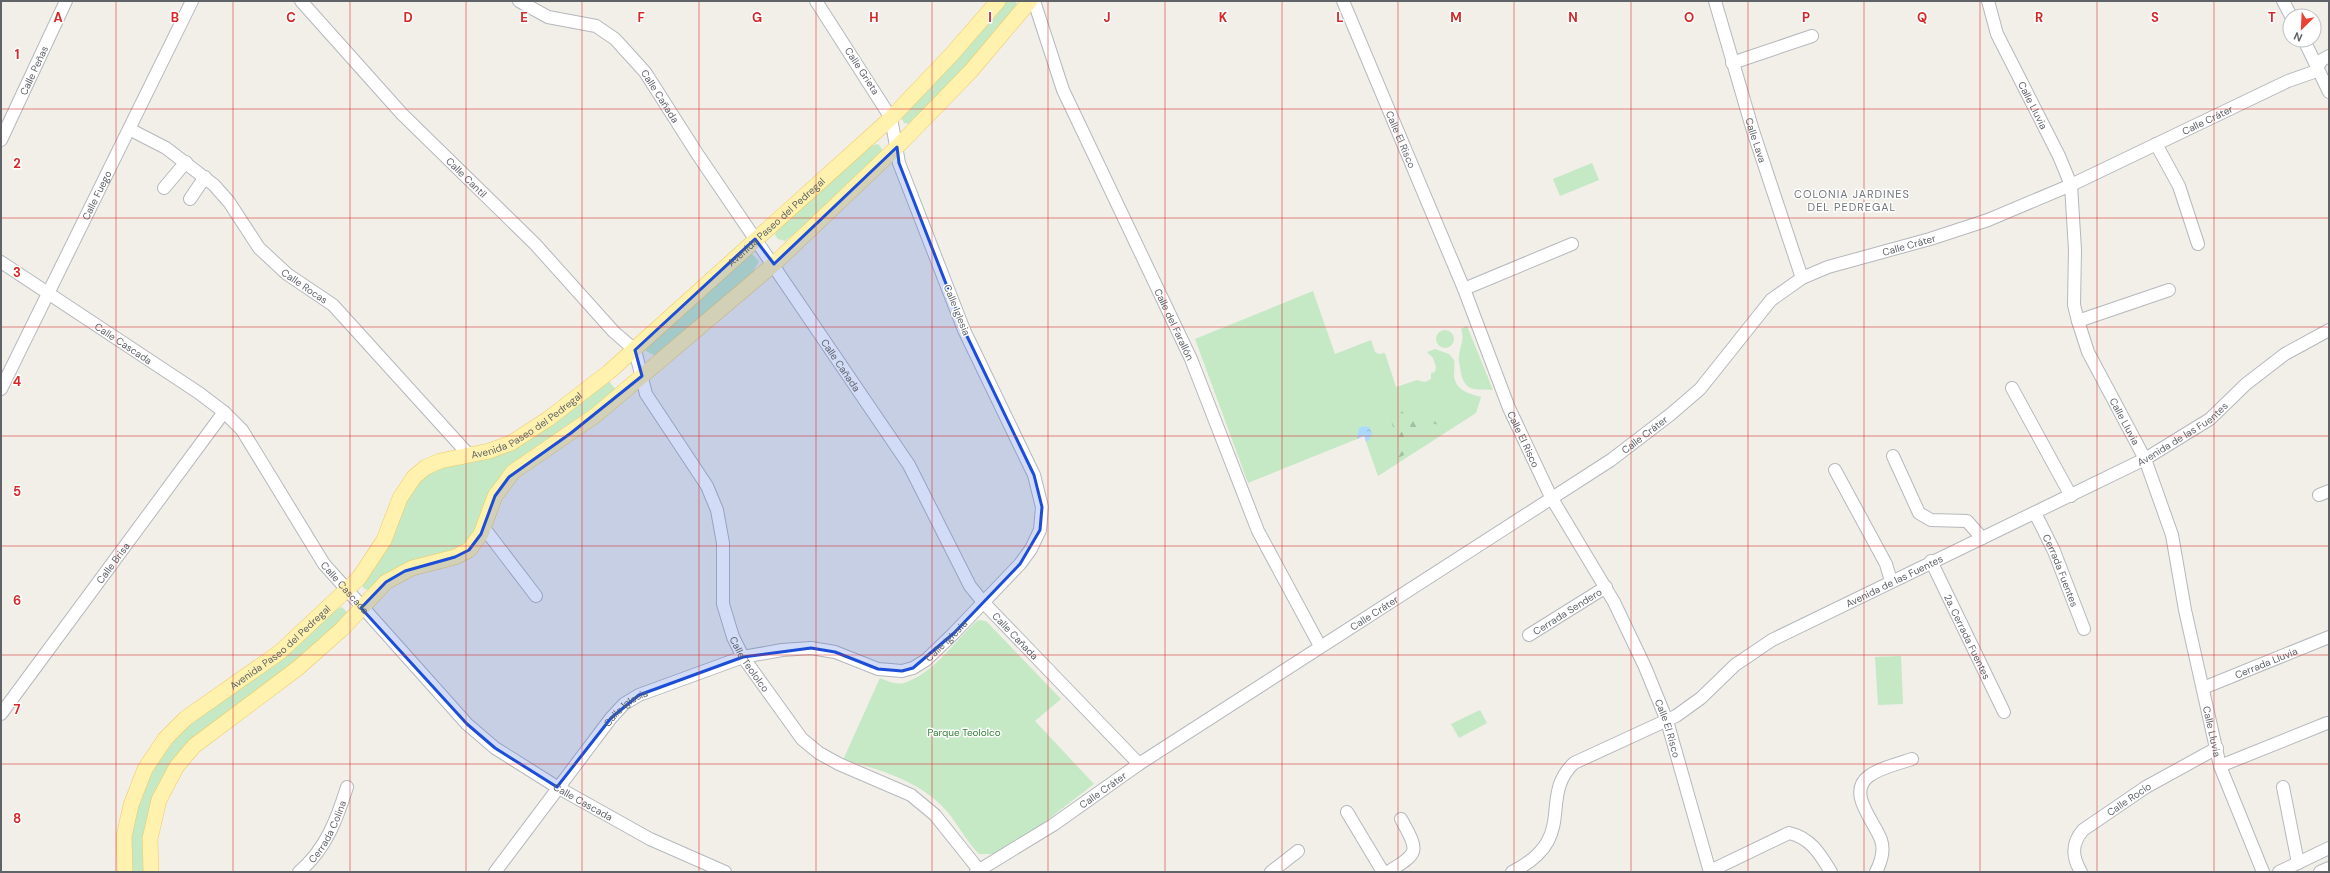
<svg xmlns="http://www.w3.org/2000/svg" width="2330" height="873" viewBox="0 0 2330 873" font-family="'DM Sans',sans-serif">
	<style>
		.green { fill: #c5e8c5 }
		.forest { fill: url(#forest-firs) }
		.water { fill: url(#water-ripples) }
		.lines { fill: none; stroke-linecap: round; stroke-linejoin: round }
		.minor-casing { stroke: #b5b8bc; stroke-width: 14 }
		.major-casing { stroke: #f2c960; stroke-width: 16 }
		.minor { stroke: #fff; stroke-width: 12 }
		.major { stroke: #fff2af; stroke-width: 15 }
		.marked { fill: #1d4ed8; fill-opacity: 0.2; stroke: #1d4ed8; stroke-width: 3; stroke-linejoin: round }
		.grid { fill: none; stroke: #d62828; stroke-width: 1; stroke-opacity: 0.55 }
		.labels { text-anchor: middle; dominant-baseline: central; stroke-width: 3; stroke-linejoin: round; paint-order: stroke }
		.street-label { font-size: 10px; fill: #5f6368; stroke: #fff }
		.park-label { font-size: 10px; fill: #348238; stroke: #fff }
		.neighbourhood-label { font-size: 11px; letter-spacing: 1px; fill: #70757a; stroke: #fff }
		.grid-label { font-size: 13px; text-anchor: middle; font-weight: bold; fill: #d62828; stroke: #fff; stroke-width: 3; stroke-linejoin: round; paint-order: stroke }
	</style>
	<defs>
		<pattern id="forest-firs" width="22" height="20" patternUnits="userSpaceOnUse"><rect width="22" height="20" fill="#c5e8c5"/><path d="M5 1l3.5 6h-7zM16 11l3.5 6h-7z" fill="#a3c0a4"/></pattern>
		<pattern id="water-ripples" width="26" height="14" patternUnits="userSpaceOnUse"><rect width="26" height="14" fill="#aadaff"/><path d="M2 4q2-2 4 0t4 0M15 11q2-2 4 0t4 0" fill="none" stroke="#8eb4d2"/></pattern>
	</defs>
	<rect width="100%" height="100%" fill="#f1efe8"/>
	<g class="green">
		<polygon points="1007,1 1016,1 1017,7 969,65 909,124 904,123 901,117"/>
		<polygon points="878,144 882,149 881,154 794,234 785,241 778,239 775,235 777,229 870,146"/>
		<polygon points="1592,163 1599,180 1560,196 1553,179"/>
		<polygon points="751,253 759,261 753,272 660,353 655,356 646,351 647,345"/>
		<path d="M1313,291L1335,354L1371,340L1375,352L1379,354L1385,353L1396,387L1417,380L1425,382L1431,379V373L1435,372L1436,367L1433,358L1427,352L1435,349L1449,354L1454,360C1455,366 1454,371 1454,376C1456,391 1470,394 1481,397L1476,413L1378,476L1366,442L1371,438V430L1365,426L1357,436V439L1248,483L1195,339Z"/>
		<path d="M1467,326L1493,390C1472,389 1464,392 1460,368C1460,364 1458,361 1459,356C1460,345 1465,340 1461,329Z"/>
		<circle cx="1445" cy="339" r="9"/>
		<polygon points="607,379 617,391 511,468 471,541 369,590 364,589 362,584 412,486 435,468 490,457"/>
		<path d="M342,607L349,614L295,664L199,733L180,752L144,872H131C131,860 130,847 131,836C146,734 219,706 291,650C302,642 333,609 342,607Z"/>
		<path d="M978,620L986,621L1061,699L1035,721L1094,784L1042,824L999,854H979C967,842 960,828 950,815C925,783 881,769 843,760L880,678C887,681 897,685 904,683C936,672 954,641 978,620Z"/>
		<polygon points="1901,656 1903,704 1878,705 1875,657"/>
		<polygon points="1480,710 1487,723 1459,738 1451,724"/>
	</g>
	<path class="forest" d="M1402,405L1411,409L1414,421L1417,424C1428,422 1433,407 1446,424L1440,427L1436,424L1431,423L1422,431C1409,432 1409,423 1406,414L1401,413C1390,423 1413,438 1404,455L1396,459L1394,454L1399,451L1401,445C1398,433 1386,422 1394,409Z"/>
	<polygon class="water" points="1365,426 1370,428 1372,434 1370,439 1366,442 1364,436 1357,439 1359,428"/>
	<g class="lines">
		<g class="minor-casing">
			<g id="minor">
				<path id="s1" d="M301,1L402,114L535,244L614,332L635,350L646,394L707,486L717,510L723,543V604L733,637L743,657L802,739L819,753L839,764L911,795L935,815L979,870"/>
				<path id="s2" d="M519,1L548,17L596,26L615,39L645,72L698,155L909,465L970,586L983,602L1139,764"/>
				<path id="s3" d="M1034,1L1063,90L1191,359L1258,531L1320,646"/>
				<path id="s4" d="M1343,1L1464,289L1509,408L1551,497L1614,602L1645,667L1667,721L1710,872"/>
				<path id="s5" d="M1715,1L1753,131L1802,278"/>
				<path id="s6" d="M1988,1L1997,34L2059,156L2071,185L2075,250L2074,305L2078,321L2088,352L2145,459L2172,535L2185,610L2220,766L2263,872"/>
				<polyline points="2283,1 2291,16"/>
				<polyline points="2304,40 2329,92"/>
				<polyline points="1732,63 1812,36"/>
				<path id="s7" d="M131,130L166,148L214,185L229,202L259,248L287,274L333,305L469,455"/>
				<path id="s8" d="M1,140L66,1"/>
				<polyline points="2156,144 2179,186 2198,244"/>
				<polyline points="164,188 186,162"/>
				<polyline points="190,199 205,177"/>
				<path id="s9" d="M1,262L199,393L224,412L242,430L324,564L467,724L495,748L557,787L650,839L725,872"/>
				<polyline points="1464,289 1572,244"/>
				<polyline points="2078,321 2169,290"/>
				<polyline points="2012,388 2071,496"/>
				<path id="s10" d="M1,389L192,1"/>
				<polyline points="1893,456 1919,513 1931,520 1967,521 1982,538"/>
				<polyline points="1835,470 1886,564 1891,581"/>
				<polyline points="2319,495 2329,491"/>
				<path id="s11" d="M2035,513L2054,551L2084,629"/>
				<polyline points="484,528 536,596"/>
				<path id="s12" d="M1931,561L2004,712"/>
				<path id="s13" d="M1529,635L1606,587"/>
				<path id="s14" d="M2203,688L2329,637"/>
				<path id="s15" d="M1,714L224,412"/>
				<polyline points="2220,766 2327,723"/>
				<polyline points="2283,787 2298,863"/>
				<polyline points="1347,812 1383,872"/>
				<path d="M1710,871L1789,833C1811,838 1820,854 1831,872"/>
				<path id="s16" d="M299,872C326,849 337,819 347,787"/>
				<path id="s17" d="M495,872L611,718L624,704L639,695L743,657L782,650L811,648L835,652L878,669L902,671L913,668L926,660L954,633L1020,564L1031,549L1040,530L1042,507L1034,475L964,330L899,163L891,118L816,1"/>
				<path id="s18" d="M976,872L1053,825L1139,764L1611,460L1671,414L1700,389L1771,300L1802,278L1828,267L1930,239L1988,220L2071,185L2288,81L2314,72L2322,60L2329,56"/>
				<polyline points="1271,872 1298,851"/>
				<path d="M1388,872C1420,852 1419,852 1401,819"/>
				<path id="s19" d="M1512,872C1580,838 1537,798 1574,763L1676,716L1701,698L1735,665L1772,640L2145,459L2210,419L2246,384L2285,354L2329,330"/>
				<path d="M1876,872C1881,862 1885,851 1881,840C1875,822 1846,793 1869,776C1881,767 1898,764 1912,759"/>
				<path id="s20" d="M2081,872C2072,857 2071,844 2083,830L2146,787L2217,748"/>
				<polyline points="2279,872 2329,848"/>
				<polyline points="2320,872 2329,868"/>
			</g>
		</g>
		<g class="major-casing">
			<g id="major">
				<path id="s21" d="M125,872L124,836L131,805L145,769L165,739L186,718L280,652L359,578L384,540L400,498L414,477L426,467L440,461L489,451L511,443L548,419L609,372L891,118L952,54L998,1"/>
				<polyline points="151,872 150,839 159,800 177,766 194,746 298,668 342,629 386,582 412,568 455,557 469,550 481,534 495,496 513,472 596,415 774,264 897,147 970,72 1030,1"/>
			</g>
		</g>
		<use href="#minor" class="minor"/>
		<use href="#major" class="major"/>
	</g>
	<path class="marked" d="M897,147L899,163L964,330L1034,475L1042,507L1040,530L1020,564L954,633L913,668L902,671L878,669L835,652L811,648L743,657L639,695L611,718L557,787L495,748L467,724L361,608L386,582L405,571L455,557L469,550L481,534L495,496L509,477L571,433L642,376L635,350L755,239L774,264Z"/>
	<path class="grid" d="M116,1V872M233,1V872M350,1V872M466,1V872M582,1V872M699,1V872M816,1V872M932,1V872M1048,1V872M1165,1V872M1282,1V872M1398,1V872M1514,1V872M1631,1V872M1748,1V872M1864,1V872M1980,1V872M2097,1V872M2214,1V872M1,109H2329M1,218H2329M1,327H2329M1,436H2329M1,546H2329M1,655H2329M1,764H2329"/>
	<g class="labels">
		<g class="street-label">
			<text stroke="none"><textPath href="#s8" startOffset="77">Calle Peñas</textPath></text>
			<text transform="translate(862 71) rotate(57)">Calle Grieta</text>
			<text stroke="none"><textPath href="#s2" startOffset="178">Calle Cañada</textPath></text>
			<text stroke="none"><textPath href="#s6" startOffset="114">Calle Lluvia</textPath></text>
			<text stroke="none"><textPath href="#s18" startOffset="1459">Calle Cráter</textPath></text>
			<text stroke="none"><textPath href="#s4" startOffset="150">Calle El Risco</textPath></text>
			<text stroke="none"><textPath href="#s5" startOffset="145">Calle Lava</textPath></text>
			<text stroke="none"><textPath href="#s1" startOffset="242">Calle Cantil</textPath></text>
			<text stroke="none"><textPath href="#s10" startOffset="216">Calle Fuego</textPath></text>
			<text stroke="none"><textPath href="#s21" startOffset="961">Avenida Paseo del Pedregal</textPath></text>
			<text stroke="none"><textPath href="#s18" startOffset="1135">Calle Cráter</textPath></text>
			<text stroke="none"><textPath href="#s7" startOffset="237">Calle Rocas</textPath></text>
			<text transform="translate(957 310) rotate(68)">Calle Iglesia</text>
			<text stroke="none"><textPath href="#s3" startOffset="353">Calle del Farallón</textPath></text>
			<text stroke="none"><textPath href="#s9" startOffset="147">Calle Cascada</textPath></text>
			<text stroke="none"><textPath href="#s2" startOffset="502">Calle Cañada</textPath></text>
			<text stroke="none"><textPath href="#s6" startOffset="450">Calle Lluvia</textPath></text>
			<text stroke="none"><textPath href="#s21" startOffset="637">Avenida Paseo del Pedregal</textPath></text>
			<text stroke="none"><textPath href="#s19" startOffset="827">Avenida de las Fuentes</textPath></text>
			<text stroke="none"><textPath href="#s18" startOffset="799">Calle Cráter</textPath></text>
			<text stroke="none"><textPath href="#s4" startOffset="474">Calle El Risco</textPath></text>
			<text stroke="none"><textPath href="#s15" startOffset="188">Calle Brisa</textPath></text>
			<text stroke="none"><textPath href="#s11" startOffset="63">Cerrada Fuentes</textPath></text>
			<text stroke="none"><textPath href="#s19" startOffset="503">Avenida de las Fuentes</textPath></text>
			<text stroke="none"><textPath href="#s9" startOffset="483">Calle Cascada</textPath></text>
			<text stroke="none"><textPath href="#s13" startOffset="45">Cerrada Sendero</textPath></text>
			<text stroke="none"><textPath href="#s18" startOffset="475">Calle Cráter</textPath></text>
			<text stroke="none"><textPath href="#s2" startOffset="826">Calle Cañada</textPath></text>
			<text stroke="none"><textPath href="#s12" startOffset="84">2a. Cerrada Fuentes</textPath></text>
			<text stroke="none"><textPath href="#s17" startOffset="558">Calle Iglesia</textPath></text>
			<text stroke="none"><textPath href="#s21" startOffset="290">Avenida Paseo del Pedregal</textPath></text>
			<text stroke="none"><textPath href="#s14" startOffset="68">Cerrada Lluvia</textPath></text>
			<text stroke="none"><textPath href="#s1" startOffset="826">Calle Teololco</textPath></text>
			<text stroke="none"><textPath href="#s17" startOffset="211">Calle Iglesia</textPath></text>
			<text stroke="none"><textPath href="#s4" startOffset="798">Calle El Risco</textPath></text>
			<text stroke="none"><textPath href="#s6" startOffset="774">Calle Lluvia</textPath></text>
			<text stroke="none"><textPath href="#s18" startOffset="151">Calle Cráter</textPath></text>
			<text stroke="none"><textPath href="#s20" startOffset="101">Calle Rocío</textPath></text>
			<text stroke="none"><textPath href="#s9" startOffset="806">Calle Cascada</textPath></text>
			<text stroke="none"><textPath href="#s16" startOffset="50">Cerrada Colina</textPath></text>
		</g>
		<g class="park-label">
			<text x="964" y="732">Parque Teololco</text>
		</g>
		<g class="neighbourhood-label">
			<text x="1852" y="194">COLONIA JARDINES<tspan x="1852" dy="13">DEL PEDREGAL</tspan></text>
		</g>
	</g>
	<g class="grid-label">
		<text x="58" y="22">A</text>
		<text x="175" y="22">B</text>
		<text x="291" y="22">C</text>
		<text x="408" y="22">D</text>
		<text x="524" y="22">E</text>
		<text x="641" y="22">F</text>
		<text x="757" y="22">G</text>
		<text x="874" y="22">H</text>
		<text x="990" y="22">I</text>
		<text x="1107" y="22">J</text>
		<text x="1223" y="22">K</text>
		<text x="1340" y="22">L</text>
		<text x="1456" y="22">M</text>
		<text x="1573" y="22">N</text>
		<text x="1689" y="22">O</text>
		<text x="1806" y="22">P</text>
		<text x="1922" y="22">Q</text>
		<text x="2039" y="22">R</text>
		<text x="2155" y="22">S</text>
		<text x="2272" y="22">T</text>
		<text x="17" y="59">1</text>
		<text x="17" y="168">2</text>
		<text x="17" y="277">3</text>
		<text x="17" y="386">4</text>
		<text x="17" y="496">5</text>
		<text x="17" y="605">6</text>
		<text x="17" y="714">7</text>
		<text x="17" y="823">8</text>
	</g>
	<rect width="2330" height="873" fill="none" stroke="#5f6368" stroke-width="4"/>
	<g transform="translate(2302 28) rotate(204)"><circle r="19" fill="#ffffff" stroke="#bfc1c3"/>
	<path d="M0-3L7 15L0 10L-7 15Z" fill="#ea4335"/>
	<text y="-6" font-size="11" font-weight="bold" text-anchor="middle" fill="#5f6368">N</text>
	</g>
</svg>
